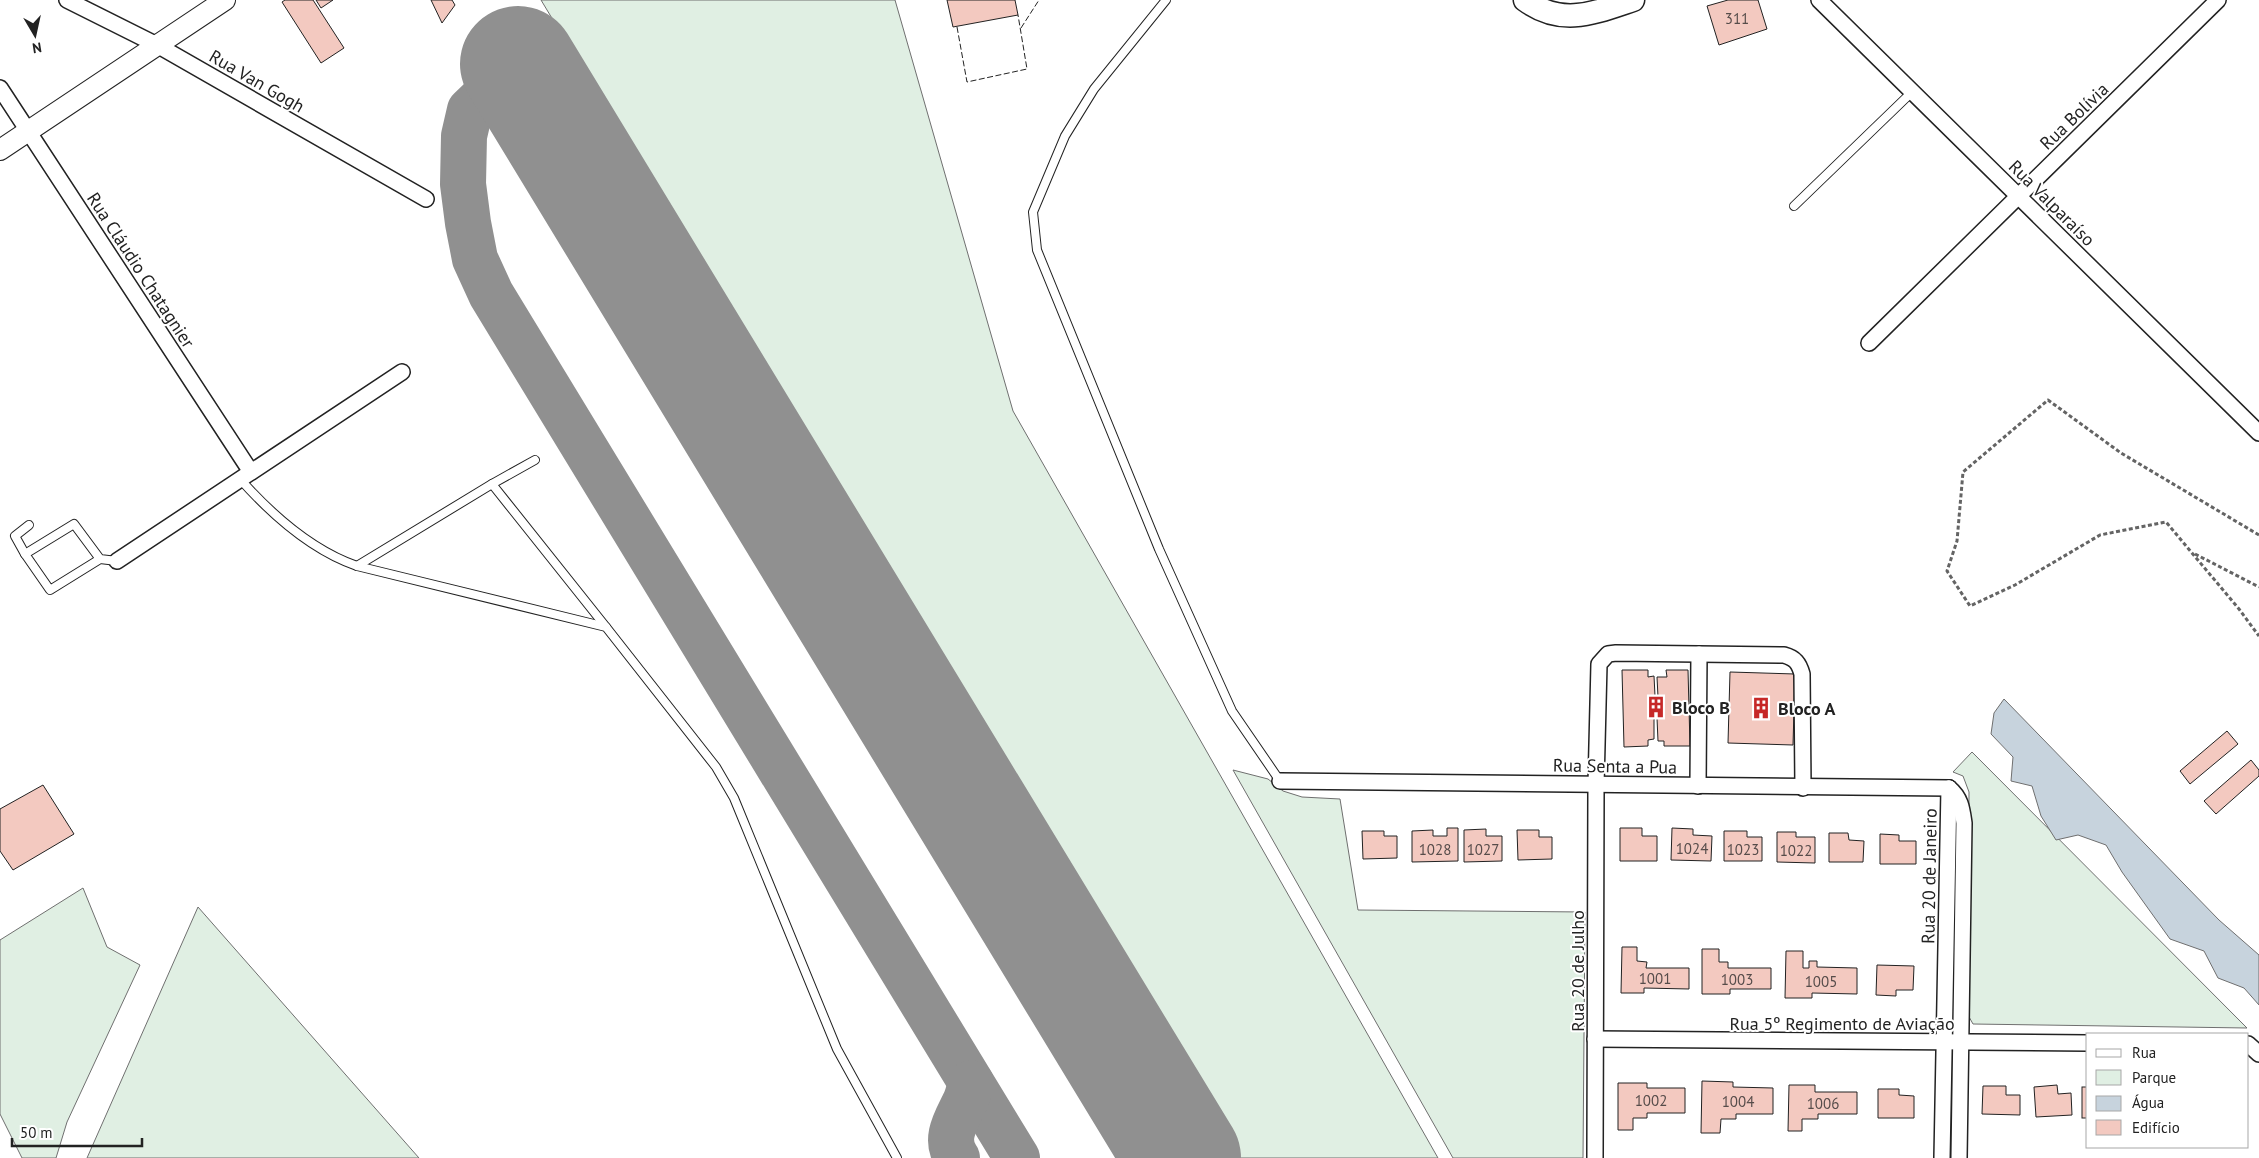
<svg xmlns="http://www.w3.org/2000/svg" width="2259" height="1158" viewBox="0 0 2259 1158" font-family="'PT Sans',sans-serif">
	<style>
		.green { fill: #e0efe3; stroke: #6f6f6f }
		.water { fill: #c7d3dd; stroke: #6f6f6f }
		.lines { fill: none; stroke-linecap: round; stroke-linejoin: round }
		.taxiway { stroke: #909090; stroke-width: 46 }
		.runway { stroke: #909090; stroke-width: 116 }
		.building { fill: #f3c9c0; stroke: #222 }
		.service-casing { stroke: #222; stroke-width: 10 }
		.minor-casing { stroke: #222; stroke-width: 18 }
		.tertiary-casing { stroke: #222; stroke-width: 22 }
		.secondary-casing { stroke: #222; stroke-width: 25 }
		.path { stroke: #646464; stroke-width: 3; stroke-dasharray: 4 2.5; stroke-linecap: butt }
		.service { stroke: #fff; stroke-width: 8 }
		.minor { stroke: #fff; stroke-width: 15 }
		.tertiary { stroke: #fff; stroke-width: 20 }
		.secondary { stroke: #fff; stroke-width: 22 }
		.fence { stroke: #222; stroke-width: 1; stroke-dasharray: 6 2.5; stroke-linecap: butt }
		.labels { text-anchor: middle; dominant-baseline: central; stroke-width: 4; stroke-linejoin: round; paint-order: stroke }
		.number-label { font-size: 15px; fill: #564c4a }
		.street-label { font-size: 18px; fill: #222; stroke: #fff }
		.poi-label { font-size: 18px; font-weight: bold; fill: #222; stroke: #fff; text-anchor: start }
	</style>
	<rect width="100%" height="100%" fill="#fff"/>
	<g class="green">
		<polygon points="541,0 895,0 1013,411 1438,1158 1237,1158"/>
		<polygon points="1972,752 2247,1028 1973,1024 1968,1015 1969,792 1963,776 1953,772"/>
		<polygon points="1233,770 1268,779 1283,791 1302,797 1340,799 1358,910 1585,912 1583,1158 1453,1158"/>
		<polygon points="83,888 107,947 140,965 67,1122 56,1158 22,1158 0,1114 0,940"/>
		<polygon points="198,907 419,1158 87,1158"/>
	</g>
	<polygon class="water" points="2004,699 2219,920 2259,955 2259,1005 2244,988 2218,978 2204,951 2170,939 2122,872 2106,845 2078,835 2056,840 2041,816 2032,786 2011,781 2013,757 1991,734 1994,713"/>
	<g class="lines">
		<g class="taxiway">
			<polyline points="518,64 470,110 464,136 463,184 468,223 475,259 491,294 1017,1158"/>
			<path d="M957,1158C943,1139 957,1119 965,1102C968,1096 969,1089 971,1083"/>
		</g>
		<polyline class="runway" points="518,64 1183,1158"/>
	</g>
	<g class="building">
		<polygon points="285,0 313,0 344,48 321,63 282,2"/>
		<polygon points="316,0 333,0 321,8"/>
		<polygon points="431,0 452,0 455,5 442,23"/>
		<polygon points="947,0 1015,0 1018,15 953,27"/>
		<polygon points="1728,0 1758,0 1767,29 1719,45 1707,6"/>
		<polygon points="1622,670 1648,670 1648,677 1654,676 1655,696 1658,697 1657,677 1667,677 1666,670 1688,670 1690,746 1664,746 1664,741 1658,741 1657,718 1654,719 1654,739 1648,740 1648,746 1624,747"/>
		<polygon points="1730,672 1795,674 1793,745 1728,743"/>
		<polygon points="2227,731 2238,744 2190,784 2180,771"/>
		<polygon points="2251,760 2259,770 2259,776 2216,814 2204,801"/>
		<polygon points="43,785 74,834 13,870 0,851 0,809"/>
		<polygon points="1447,828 1458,828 1458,861 1412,862 1412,831 1433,830 1433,836 1447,836"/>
		<polygon points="1620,828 1642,828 1642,836 1657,836 1657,861 1620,861"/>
		<polygon points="1672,828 1693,829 1693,835 1712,836 1711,861 1671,860"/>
		<polygon points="1486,829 1486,836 1502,836 1502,861 1464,862 1464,830"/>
		<polygon points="1517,830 1539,830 1539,837 1552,837 1552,859 1518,860"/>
		<polygon points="1362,831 1384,831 1384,836 1397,836 1397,858 1363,859"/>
		<polygon points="1724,831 1747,831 1747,837 1762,837 1762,861 1724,861"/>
		<polygon points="1777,832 1796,832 1796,837 1815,837 1815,863 1777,862"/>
		<polygon points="1829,833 1848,833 1849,840 1864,841 1863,862 1829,862"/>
		<polygon points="1880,834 1899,835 1899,841 1916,841 1916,864 1880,864"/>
		<polygon points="1622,947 1637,947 1637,961 1647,962 1646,968 1689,968 1689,989 1644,988 1644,993 1621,993"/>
		<polygon points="1702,949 1719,949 1719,962 1728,962 1728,968 1771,968 1771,989 1730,989 1730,994 1702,994"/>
		<polygon points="1786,951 1803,951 1803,968 1809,968 1809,961 1817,961 1817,967 1857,968 1857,994 1812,993 1812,998 1785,998"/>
		<polygon points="1877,965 1914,966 1913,990 1896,990 1896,996 1876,995"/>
		<polygon points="1702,1081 1733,1082 1733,1087 1773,1088 1773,1114 1736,1114 1736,1119 1721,1119 1720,1133 1701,1133"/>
		<polygon points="1618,1083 1647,1083 1647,1088 1685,1088 1685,1113 1647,1113 1647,1118 1633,1118 1633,1130 1618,1130"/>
		<polygon points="1789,1085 1815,1085 1815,1092 1857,1092 1857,1114 1818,1114 1818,1119 1802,1119 1802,1131 1788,1131"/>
		<polygon points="2057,1085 2058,1094 2071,1093 2072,1115 2036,1117 2034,1087"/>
		<polygon points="1983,1086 2006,1086 2006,1095 2020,1095 2020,1115 1982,1114"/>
		<rect x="2082" y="1087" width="6" height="31"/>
		<polygon points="1878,1089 1899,1089 1899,1095 1914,1096 1914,1118 1878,1118"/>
	</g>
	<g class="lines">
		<g class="service-casing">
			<g id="service">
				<polyline points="1166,0 1094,89 1065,136 1033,212 1037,250 1159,549 1232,711 1280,781"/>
				<polyline points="1794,206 1912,92"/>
				<path d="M240,479C272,515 311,550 357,566L606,627L716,767L734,798L837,1049L897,1158"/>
				<polyline points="492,484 535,460"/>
				<polyline points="25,554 15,536 29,525"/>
				<polyline points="100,559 74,524 25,554 50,590 100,559 117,561"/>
				<polyline points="357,566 492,484 606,627"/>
			</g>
		</g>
		<g class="minor-casing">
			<g id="minor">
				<polyline points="67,0 157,45 426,199"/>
				<polyline points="1819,0 2259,433"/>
				<polyline points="0,88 251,472"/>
				<polyline points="1869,343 2218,0"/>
				<polyline points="117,561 402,372"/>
				<polyline points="1280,781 1949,788"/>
				<polyline points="1698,786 1699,654"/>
				<path d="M1949,788C1961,798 1962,809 1964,823L1959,1158"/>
				<polyline points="1595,1039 2088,1043"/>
				<polyline points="2248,1044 2259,1054"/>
				<path d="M1595,1158L1596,785L1599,664L1608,654L1616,653L1784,655C1795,658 1799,663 1802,674L1803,788"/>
				<polyline points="1942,1158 1949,788"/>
			</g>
		</g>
		<g class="tertiary-casing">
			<polyline id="tertiary" points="0,150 225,0"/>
		</g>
		<g class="secondary-casing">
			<path id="secondary" d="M1525,0C1562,27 1594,13 1633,0"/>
		</g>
		<g class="path">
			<polyline points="2259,535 2121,453 2048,400 1963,472 1957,541 1947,571 1970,606 2015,585 2100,535 2166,522 2239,609 2259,636"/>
			<polyline points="2195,554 2259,587"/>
		</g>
		<use href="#service" class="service"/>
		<use href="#minor" class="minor"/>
		<use href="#tertiary" class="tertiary"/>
		<use href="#secondary" class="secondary"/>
		<g class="fence">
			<polyline points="957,27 967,82 1027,69 1018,15"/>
			<polyline points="1021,28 1039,0"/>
		</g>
	</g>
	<defs>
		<g id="building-bare" transform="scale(1.725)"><path d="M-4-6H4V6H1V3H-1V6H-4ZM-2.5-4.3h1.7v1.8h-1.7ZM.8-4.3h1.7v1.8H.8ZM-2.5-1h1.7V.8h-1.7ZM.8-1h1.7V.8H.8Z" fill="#c62828" stroke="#fff" stroke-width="2.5" paint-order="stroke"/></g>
	</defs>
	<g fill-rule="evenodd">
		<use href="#building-bare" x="1656" y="707"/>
		<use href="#building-bare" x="1761" y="708"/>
	</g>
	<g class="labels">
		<g class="number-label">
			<text x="1737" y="18">311</text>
			<text x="1692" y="848">1024</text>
			<text x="1435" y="849">1028</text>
			<text x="1483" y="849">1027</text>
			<text x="1743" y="849">1023</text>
			<text x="1796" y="850">1022</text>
			<text x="1655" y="978">1001</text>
			<text x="1737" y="979">1003</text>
			<text x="1821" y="981">1005</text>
			<text x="1651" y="1100">1002</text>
			<text x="1738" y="1101">1004</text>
			<text x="1823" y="1103">1006</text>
		</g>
		<g class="street-label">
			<text transform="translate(257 81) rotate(30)">Rua Van Gogh</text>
			<text transform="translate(2074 116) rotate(-44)">Rua Bolívia</text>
			<text transform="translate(2052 203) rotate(45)">Rua Valparaíso</text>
			<text transform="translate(141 270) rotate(57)">Rua Cláudio Chatagnier</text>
			<text transform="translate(1615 766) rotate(1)">Rua Senta a Pua</text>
			<text transform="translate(1929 876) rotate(-89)">Rua 20 de Janeiro</text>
			<text transform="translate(1577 971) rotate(-90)">Rua 20 de Julho</text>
			<text x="1842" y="1023">Rua 5º Regimento de Aviação</text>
		</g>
		<g class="poi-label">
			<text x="1672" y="707">Bloco B</text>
			<text x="1778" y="708">Bloco A</text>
		</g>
	</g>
	<rect x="2086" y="1033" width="162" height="115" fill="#ffffff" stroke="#a7a7a7"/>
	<rect x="2096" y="1049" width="25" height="8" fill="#ffffff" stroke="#a7a7a7"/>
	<text x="2132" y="1058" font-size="15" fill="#222222">Rua</text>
	<rect x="2096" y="1070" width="25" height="15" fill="#e0efe3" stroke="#a7a7a7"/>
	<text x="2132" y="1083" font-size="15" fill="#222222">Parque</text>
	<rect x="2096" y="1096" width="25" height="15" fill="#c7d3dd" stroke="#a7a7a7"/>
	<text x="2132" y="1108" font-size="15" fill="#222222">Água</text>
	<rect x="2096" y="1120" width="25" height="15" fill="#f3c9c0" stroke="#a7a7a7"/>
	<text x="2132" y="1133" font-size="15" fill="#222222">Edifício</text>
	<g transform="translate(35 35) rotate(171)" stroke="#ffffff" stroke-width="4" paint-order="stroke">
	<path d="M0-4L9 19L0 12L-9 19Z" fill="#222222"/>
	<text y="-8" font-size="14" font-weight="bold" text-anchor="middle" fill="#222222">N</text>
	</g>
	<path d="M12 1138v8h130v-8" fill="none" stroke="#222222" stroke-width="2.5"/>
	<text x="20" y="1138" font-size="15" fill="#222222" stroke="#ffffff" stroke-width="4" paint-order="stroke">50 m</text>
</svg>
